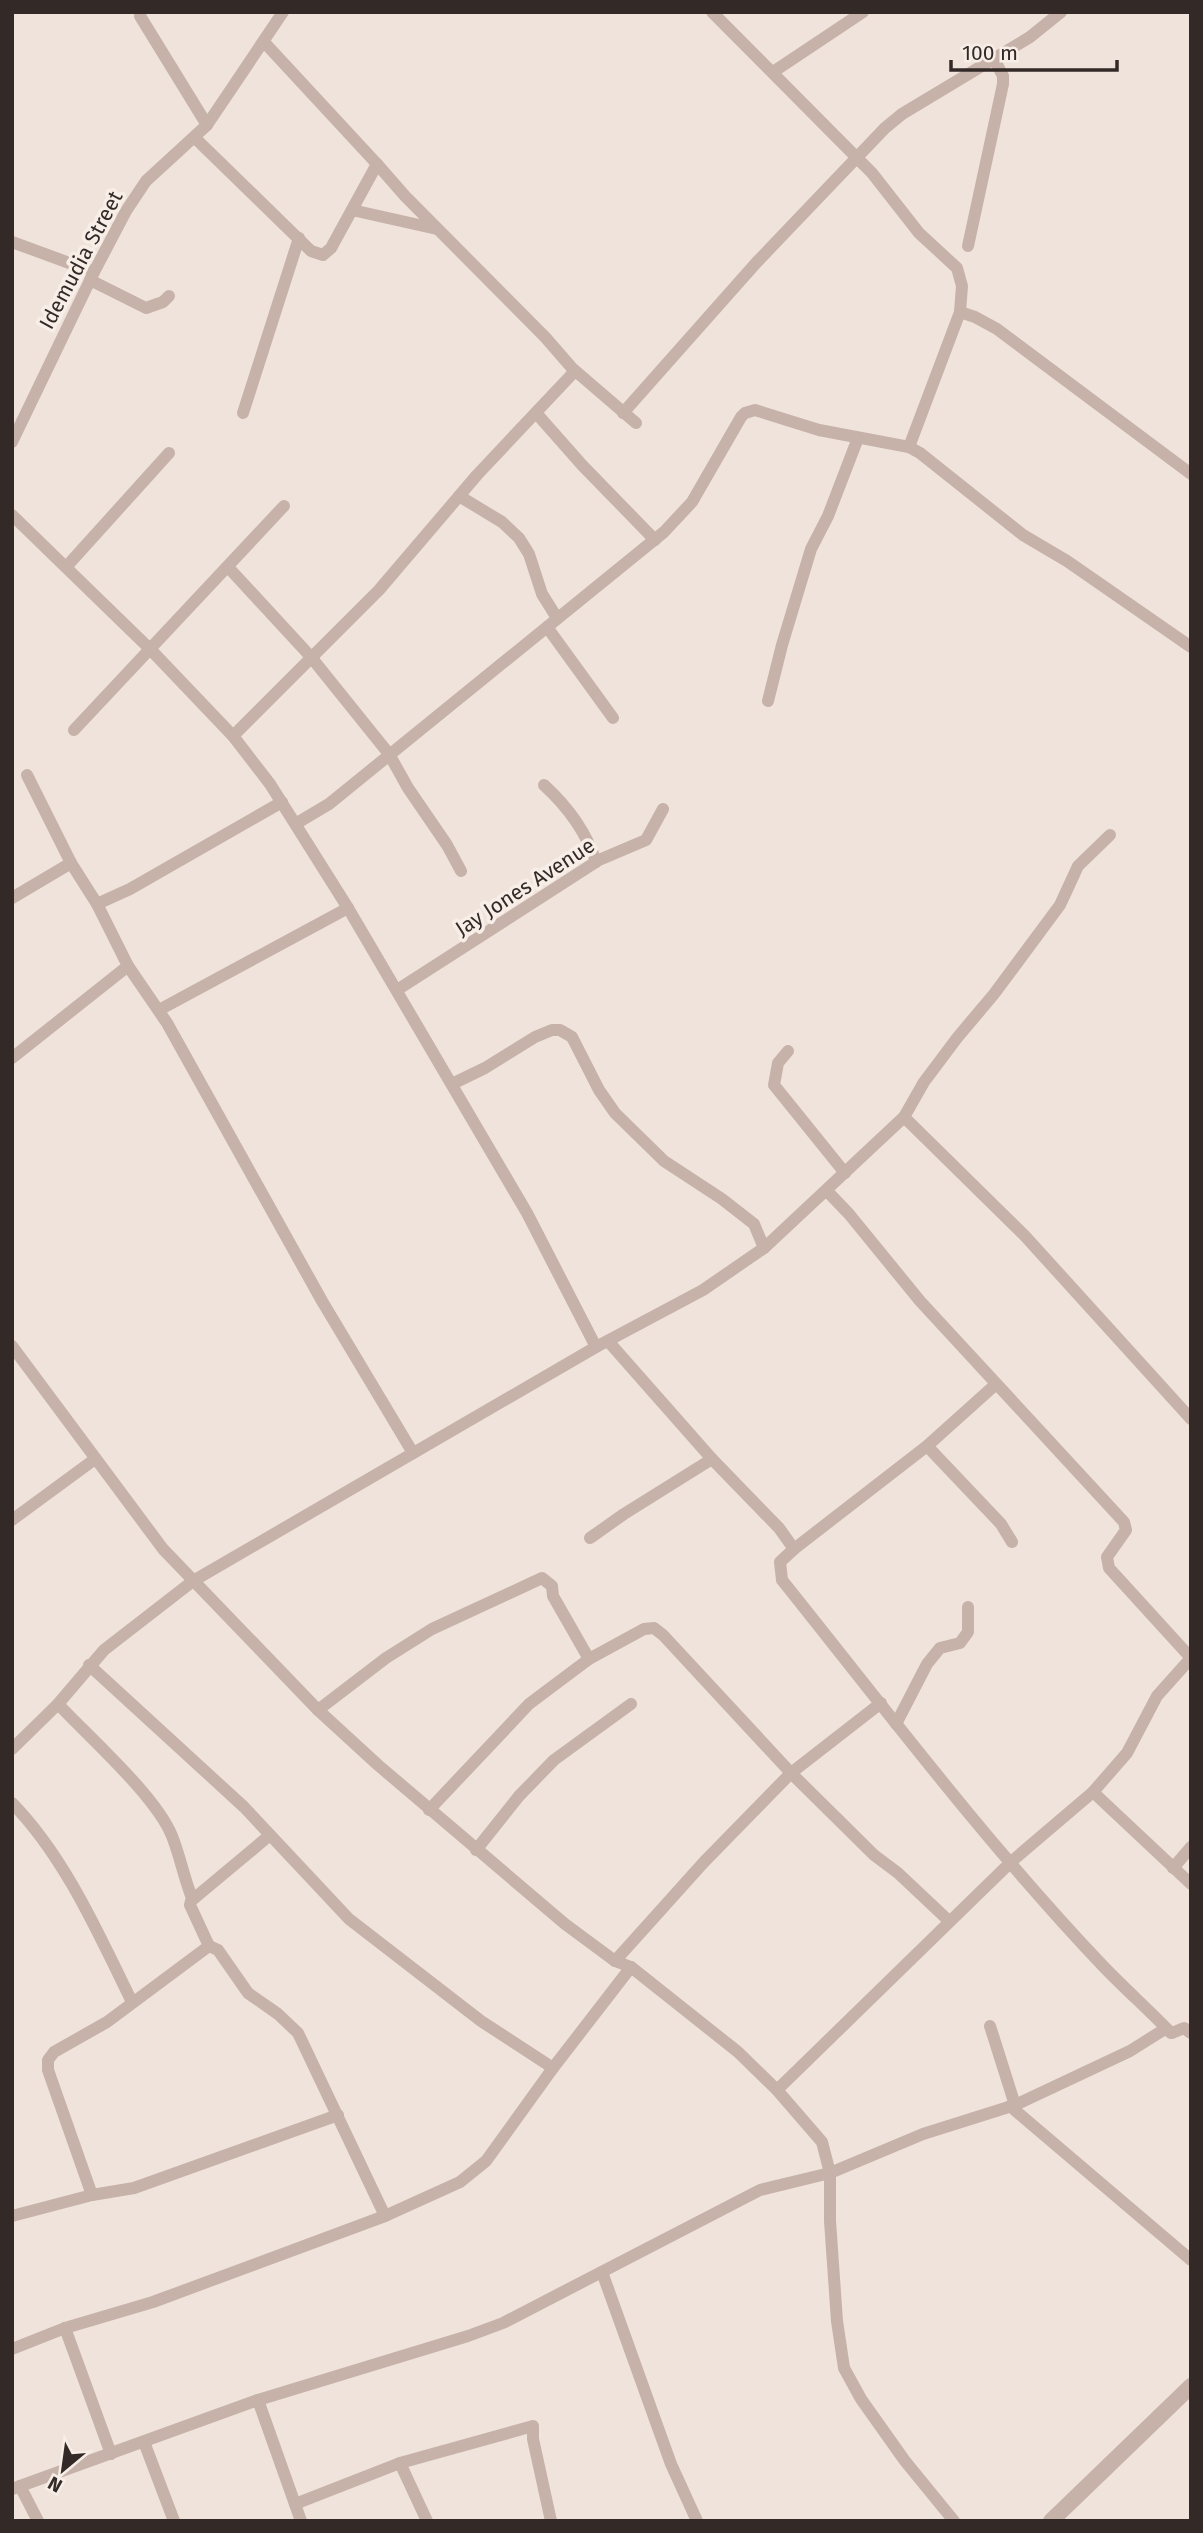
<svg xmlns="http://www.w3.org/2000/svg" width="1203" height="2533" viewBox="0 0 1203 2533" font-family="'Fira Sans',sans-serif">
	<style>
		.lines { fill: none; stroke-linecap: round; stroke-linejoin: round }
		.minor { stroke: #c6b2a8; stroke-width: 12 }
		.tertiary { stroke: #c6b2a8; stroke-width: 16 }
		.labels { text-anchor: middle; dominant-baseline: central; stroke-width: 7; stroke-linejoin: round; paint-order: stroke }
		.street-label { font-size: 21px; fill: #332a27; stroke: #f7eee7 }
	</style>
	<rect width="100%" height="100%" fill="#efe3db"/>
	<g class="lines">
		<g class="minor">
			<polyline points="712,12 872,173 919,233 957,268 962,286 960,312"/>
			<polyline points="140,16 207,125"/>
			<polyline points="264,42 377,164"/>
			<polyline points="773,72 863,12"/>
			<polyline points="195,138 311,251 323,255 331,248 377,164 405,196 545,337 572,368 636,423"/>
			<polyline points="352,210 437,229"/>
			<polyline points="12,242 94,272"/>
			<polyline points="968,246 1003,84 1003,76 994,59"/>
			<polyline points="90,280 146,308 163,302 169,296"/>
			<polyline points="243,413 299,238"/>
			<polyline points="623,413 756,263 885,128 902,114 1030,37 1061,12"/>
			<polyline points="537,414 582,465 655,540"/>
			<polyline points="12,442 94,272 126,211 146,181 207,125 283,12"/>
			<polyline points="909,447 960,312 975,317 997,329 1191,474"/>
			<polyline points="459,496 502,522 519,538 529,554 542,594 557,618"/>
			<polyline points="12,515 151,650 233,736 270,784 348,908 527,1213 596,1347"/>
			<polyline points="67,566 169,453"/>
			<polyline points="228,567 311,657 389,754 408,788 447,845 461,871"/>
			<polyline points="547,627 613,718"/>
			<polyline points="768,701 782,645 811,549 828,516 858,438"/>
			<polyline points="74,730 284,506"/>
			<polyline points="233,736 379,590 477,475 575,371"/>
			<polyline points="27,775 71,863 97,904"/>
			<path d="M544,785C568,807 586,831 596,862"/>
			<polyline points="297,823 329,804 664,532 692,502 741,417 745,413 755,410 819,430 909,447 920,453 1023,535 1067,561 1191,647"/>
			<polyline points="12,898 71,863"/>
			<polyline points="128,966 167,1023 322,1301 413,1453"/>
			<polyline points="397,990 599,860 646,840 663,809"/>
			<polyline points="159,1010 348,908"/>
			<polyline points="788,1051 778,1063 774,1085 845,1173"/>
			<polyline points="12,1058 128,966 97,904 130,889 282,802"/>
			<polyline points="452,1084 485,1068 535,1037 552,1030 560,1030 572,1037 599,1090 615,1113 664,1161 722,1199 754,1224 764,1248"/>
			<polyline points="904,1117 1025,1236 1191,1419"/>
			<polyline points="827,1191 849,1214 920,1301 1124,1522 1126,1530 1107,1557 1109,1568 1191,1658"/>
			<polyline points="608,1341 712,1459 779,1528 794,1549"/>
			<polyline points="12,1346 163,1549 318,1710 378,1765 565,1924 615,1961 631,1967 738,2052 777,2090 822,2142 830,2173 830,2221 837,2321 844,2368 861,2399 905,2461 954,2521"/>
			<path d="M995,1385L927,1446L794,1549L780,1562L782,1580C886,1710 988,1845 1103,1966C1125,1989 1149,2010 1171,2033"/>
			<polyline points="927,1446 1001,1524 1012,1542"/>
			<polyline points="12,1520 95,1459"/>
			<polyline points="590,1538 624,1514 712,1459"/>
			<polyline points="89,1665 244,1807 349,1919 481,2021 553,2068 631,1967"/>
			<path d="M58,1704C89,1737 156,1796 172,1836C180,1856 184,1878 192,1898"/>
			<polyline points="318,1710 386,1658 432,1629 542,1578 552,1586 553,1596 589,1659"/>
			<polyline points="896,1724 927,1664 940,1648 960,1643 968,1632 968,1607"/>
			<polyline points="12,1749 58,1704 104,1650 193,1581 596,1347 703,1290 764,1248 904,1117 924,1082 957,1038 994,994 1060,905 1078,866 1110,835"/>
			<polyline points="1093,1792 1191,1884"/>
			<path d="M12,1803C65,1857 99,1935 132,2002"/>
			<polyline points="429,1810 529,1704 589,1659 644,1629 654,1628 663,1635 791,1773 874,1855 898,1873 949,1921"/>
			<polyline points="476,1850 519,1796 554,1760 631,1704"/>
			<polyline points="1173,1868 1191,1847"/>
			<polyline points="209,1946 190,1905 191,1901 270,1835"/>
			<polyline points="615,1961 704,1862 791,1773 881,1703"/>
			<polyline points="990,2026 1015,2105"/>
			<polyline points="777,2090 1011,1862 1093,1792 1127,1753 1157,1696 1191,1658"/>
			<polyline points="1010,2106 1191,2260"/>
			<polyline points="92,2195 48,2070 48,2060 54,2052 107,2022 209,1946 218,1950 248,1993 278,2014 298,2033 385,2216"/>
			<polyline points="12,2216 92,2195 134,2188 338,2115"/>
			<polyline points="602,2272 671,2464 697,2521"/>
			<polyline points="65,2328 111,2454"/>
			<polyline points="12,2349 65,2328 153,2302 385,2216 460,2182 486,2161 553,2068"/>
			<polyline points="258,2400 301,2521"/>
			<polyline points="144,2442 174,2521"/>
			<polyline points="400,2463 427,2521"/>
			<polyline points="20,2486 38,2521"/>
			<polyline points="12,2489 258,2400 468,2336 503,2323 760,2190 830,2173 923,2134 1015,2105 1130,2051 1165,2029 1172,2033 1184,2028 1191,2033"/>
			<polyline points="295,2504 400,2463 533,2426 533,2439 551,2521"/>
		</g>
		<polyline class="tertiary" points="1051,2521 1191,2386"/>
	</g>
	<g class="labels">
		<g class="street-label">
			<text transform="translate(81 260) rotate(-62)">Idemudia Street</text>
			<text transform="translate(525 887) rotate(-33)">Jay Jones Avenue</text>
		</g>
	</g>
	<rect width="1203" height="2533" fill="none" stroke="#332a27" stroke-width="28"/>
	<g transform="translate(63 2470) rotate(209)" stroke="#f7eee7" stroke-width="5" paint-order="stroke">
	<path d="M0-5L12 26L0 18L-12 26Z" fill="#332a27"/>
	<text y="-10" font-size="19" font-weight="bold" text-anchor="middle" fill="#332a27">N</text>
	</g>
	<path d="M951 60v10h166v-10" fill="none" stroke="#332a27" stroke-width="3.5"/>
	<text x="962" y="60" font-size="21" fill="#332a27" stroke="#f7eee7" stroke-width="5" paint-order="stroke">100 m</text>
</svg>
